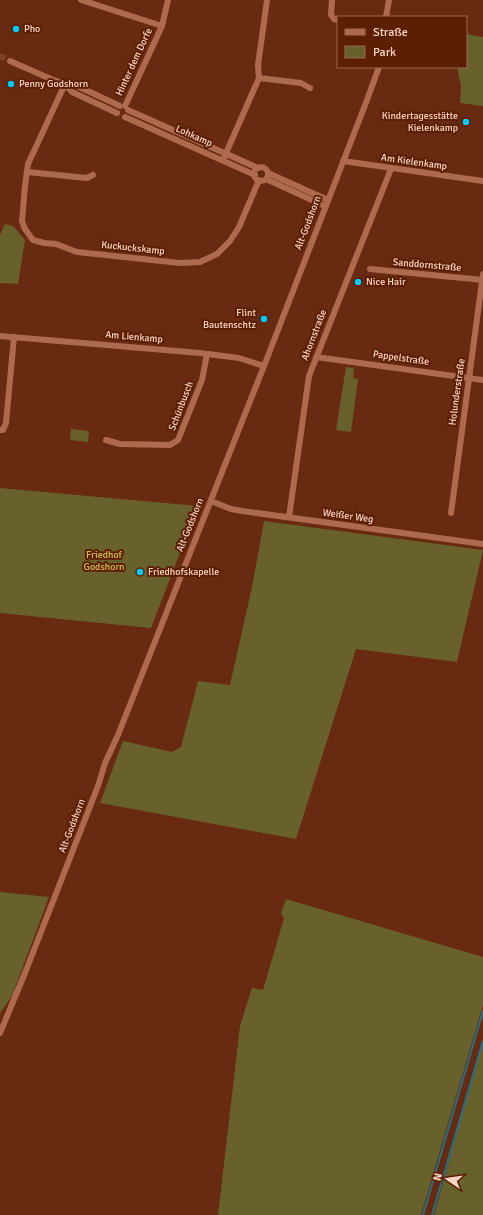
<svg xmlns="http://www.w3.org/2000/svg" width="483" height="1215" viewBox="0 0 483 1215" font-family="Signika,sans-serif">
	<style>
		.green { fill: #68612b }
		.lines { fill: none; stroke-linecap: round; stroke-linejoin: round }
		.stream { stroke: #20738c; stroke-width: 2 }
		.street-tunnel { stroke: #7e442b; stroke-width: 6; stroke-dasharray: 6 3; stroke-linecap: butt }
		.street { stroke: #ae6a4f; stroke-width: 6 }
		.poi-dot { fill: #00cbf9; stroke: #5c1f03; stroke-width: 1.5 }
		.labels { text-anchor: middle; dominant-baseline: central; stroke-width: 4; stroke-linejoin: round; paint-order: stroke }
		.poi-label { font-size: 10px; fill: #fcd5c6; stroke: #5c1f03; text-anchor: start }
		.street-label { font-size: 10px; fill: #fcd5c6; stroke: #5c1f03 }
		.park-label { font-size: 10px; fill: #d3c44f; stroke: #5c1f03 }
	</style>
	<rect width="100%" height="100%" fill="#682a10"/>
	<g class="green">
		<polygon points="466,34 483,37 483,106 460,103 461,86 457,67 466,67"/>
		<polygon points="5,224 13,226 25,240 18,284 0,283 0,235"/>
		<polygon points="346,367 354,368 353,378 358,379 351,432 336,430"/>
		<polygon points="71,429 89,431 88,442 70,440"/>
		<polygon points="0,488 198,506 151,628 0,613"/>
		<polygon points="264,521 483,550 457,662 356,649 296,839 100,803 123,741 172,752 181,747 198,681 230,685 252,587"/>
		<polygon points="0,892 49,897 12,996 0,1013"/>
		<polygon points="286,899 483,957 483,1005 421,1215 218,1215 240,1026 252,988 263,990 284,918 281,914"/>
		<polygon points="483,1040 483,1215 434,1215 479,1053"/>
	</g>
	<g class="lines">
		<g class="stream">
			<polyline points="423,1215 483,1011"/>
			<polyline points="432,1215 483,1041"/>
		</g>
		<polyline class="street-tunnel" points="0,56 10,61"/>
		<g class="street">
			<polyline points="81,0 162,26"/>
			<polyline points="332,0 331,15 334,19 338,20"/>
			<polyline points="386,17 389,0"/>
			<polyline points="10,61 51,79 65,84 75,85 120,106"/>
			<polyline points="259,78 301,83 310,88"/>
			<polyline points="65,84 28,164 25,186 22,221 25,229 33,240 44,243 56,244 77,252 180,263 200,262 217,254 230,241 239,227 259,180"/>
			<polyline points="65,84 72,92 117,113"/>
			<polyline points="125,106 162,26 168,0"/>
			<polyline points="128,110 258,168"/>
			<polyline points="125,117 255,175"/>
			<polyline points="223,160 259,78 258,65 267,0"/>
			<polyline points="343,161 483,181"/>
			<circle cx="261" cy="174" r="7"/>
			<polyline points="27,172 87,178 93,175"/>
			<polyline points="268,173 328,200"/>
			<polyline points="266,179 325,206"/>
			<polyline points="370,269 483,280"/>
			<polyline points="0,336 200,353 239,358 264,366"/>
			<polyline points="316,357 483,380"/>
			<polyline points="0,430 3,430 6,423 14,337"/>
			<polyline points="106,440 120,444 170,445 178,440 202,380 207,354"/>
			<polyline points="211,501 231,509 242,511 483,544"/>
			<polyline points="451,513 483,274"/>
			<polyline points="289,517 309,376 391,169"/>
			<polyline points="0,1033 25,973 98,786 105,763 118,735 264,366 367,100 379,67"/>
		</g>
	</g>
	<g class="poi-dot">
		<circle cx="16" cy="29" r="4"/>
		<circle cx="11" cy="84" r="4"/>
		<circle cx="466" cy="122" r="4"/>
		<circle cx="358" cy="282" r="4"/>
		<circle cx="264" cy="319" r="4"/>
		<circle cx="140" cy="572" r="4"/>
	</g>
	<g class="labels">
		<g class="poi-label">
			<text x="24" y="29">Pho</text>
			<text x="19" y="84">Penny Godshorn</text>
			<text x="458" y="116" text-anchor="end">Kindertagesstätte<tspan x="458" dy="12">Kielenkamp</tspan></text>
			<text x="366" y="282">Nice Hair</text>
			<text x="256" y="313" text-anchor="end">Flint<tspan x="256" dy="12">Bautenschtz</tspan></text>
			<text x="148" y="572">Friedhofskapelle</text>
		</g>
		<g class="street-label">
			<text transform="translate(134 62) rotate(-65)">Hinter dem Dorfe</text>
			<text transform="translate(194 136) rotate(24)">Lohkamp</text>
			<text transform="translate(414 162) rotate(8)">Am Kielenkamp</text>
			<text transform="translate(308 223) rotate(-69)">Alt-Godshorn</text>
			<text transform="translate(133 248) rotate(6)">Kuckuckskamp</text>
			<text transform="translate(427 265) rotate(5)">Sanddornstraße</text>
			<text transform="translate(314 335) rotate(-69)">Ahornstraße</text>
			<text transform="translate(134 337) rotate(5)">Am Lienkamp</text>
			<text transform="translate(401 358) rotate(8)">Pappelstraße</text>
			<text transform="translate(457 392) rotate(-82)">Holunderstraße</text>
			<text transform="translate(181 406) rotate(-69)">Schünbusch</text>
			<text transform="translate(348 516) rotate(8)">Weißer Weg</text>
			<text transform="translate(190 525) rotate(-68)">Alt-Godshorn</text>
			<text transform="translate(72 826) rotate(-69)">Alt-Godshorn</text>
		</g>
		<g class="park-label">
			<text x="104" y="555">Friedhof<tspan x="104" dy="12">Godshorn</tspan></text>
		</g>
	</g>
	<rect x="337" y="16" width="130" height="52" fill="#5c1f03" stroke="#9c6851"/>
	<rect x="345" y="29" width="20" height="6" fill="#ae6a4f" stroke="#9c6851"/>
	<text x="373" y="36" font-size="12" fill="#fcd5c6">Straße</text>
	<rect x="345" y="46" width="20" height="12" fill="#68612b" stroke="#9c6851"/>
	<text x="373" y="56" font-size="12" fill="#fcd5c6">Park</text>
	<g transform="translate(447 1179) rotate(283)" stroke="#5c1f03" stroke-width="3" paint-order="stroke">
	<path d="M0-3L7 15L0 10L-7 15Z" fill="#fcd5c6"/>
	<text y="-6" font-size="11" font-weight="bold" text-anchor="middle" fill="#fcd5c6">N</text>
	</g>
</svg>
